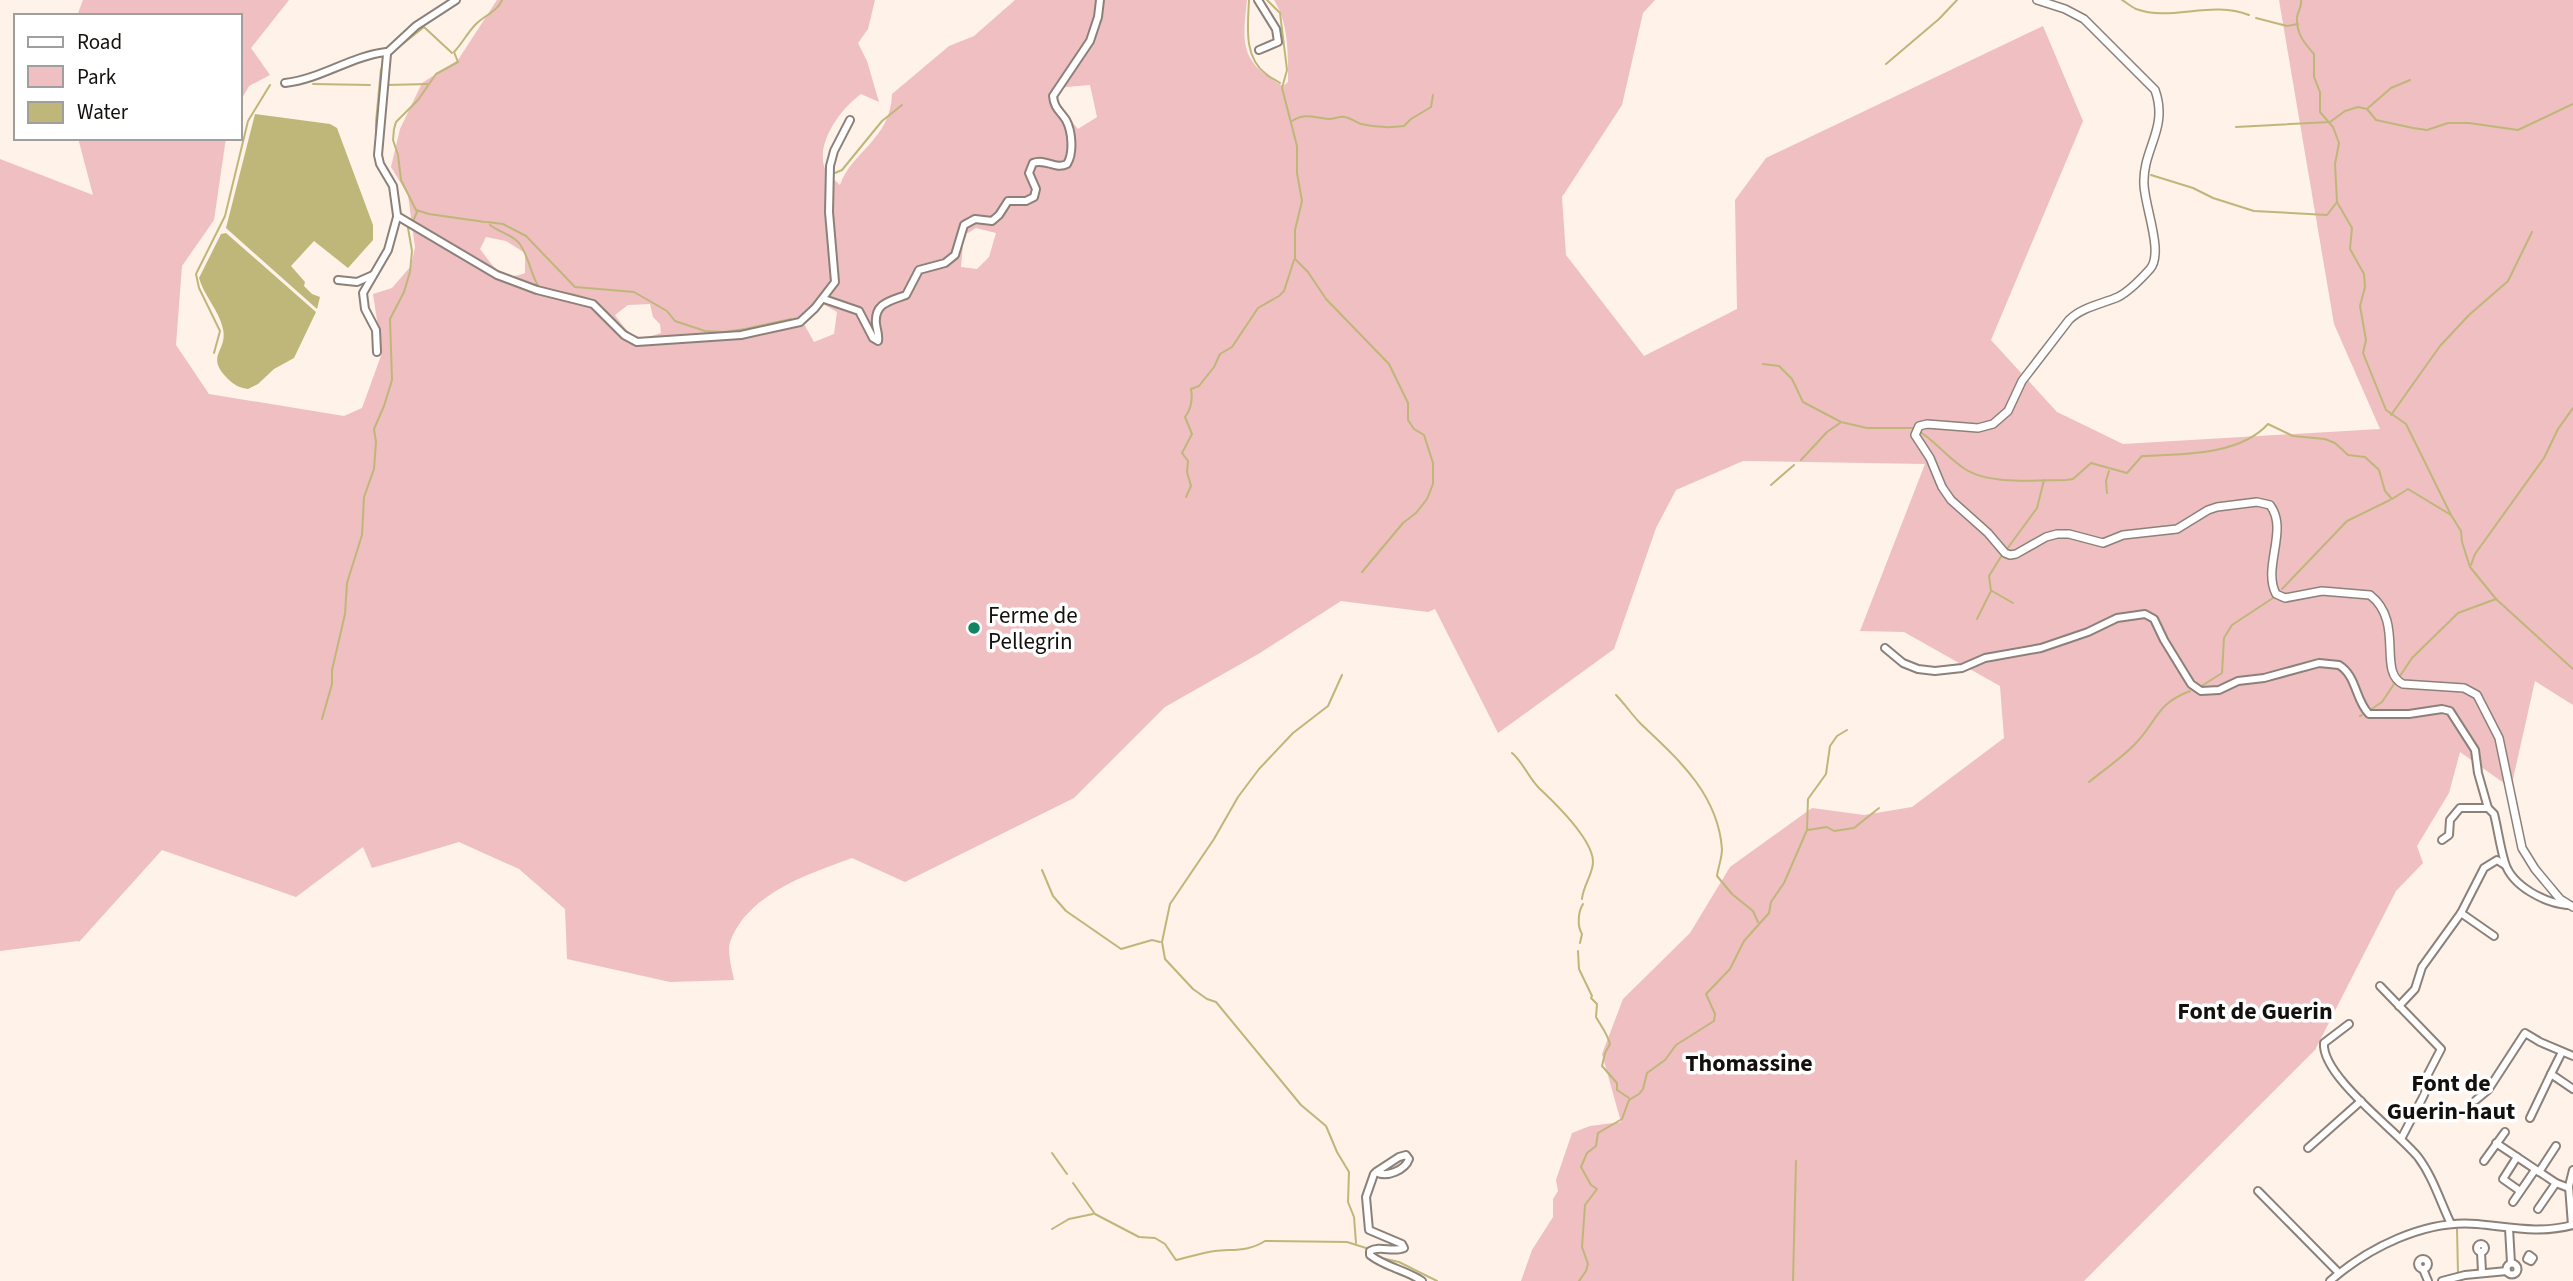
<svg xmlns="http://www.w3.org/2000/svg" width="2573" height="1281" viewBox="0 0 2573 1281" font-family="'Source Sans 3',sans-serif">
	<style>
		.green { fill: #efbfc2; fill-rule: evenodd }
		.water { fill: #bfb779 }
		.lines { fill: none; stroke-linecap: round; stroke-linejoin: round }
		.stream { stroke: #bfb779; stroke-width: 2 }
		.minor-casing { stroke: #8c8179; stroke-width: 10 }
		.tertiary-casing { stroke: #8c8179; stroke-width: 10 }
		.minor { stroke: #fff; stroke-width: 6 }
		.tertiary { stroke: #fff; stroke-width: 7 }
		.poi-dot { fill: #138462; stroke: #fff; stroke-width: 2.5 }
		.labels { text-anchor: middle; dominant-baseline: central; stroke-width: 7; stroke-linejoin: round; paint-order: stroke }
		.poi-label { font-size: 23px; fill: #14100d; stroke: #fff; text-anchor: start }
		.neighbourhood-label { font-size: 24px; font-weight: bold; fill: #14100d; stroke: #fff }
	</style>
	<rect width="100%" height="100%" fill="#fef2e9"/>
	<g class="green">
		<polygon points="83,0 289,0 251,48 270,75 249,86 240,102 240,16 77,16"/>
		<path d="M497,0H875L868,29L858,43L867,61L879,102L861,94C840,109 812,147 827,173C830,177 836,181 840,185C852,151 891,139 892,94L949,46L974,36L1015,0H1247C1242,45 1240,62 1283,86L1288,82C1288,54 1289,24 1274,0H1655L1643,13L1622,105L1562,197L1566,255L1644,356L1737,309L1735,200L1766,158L2043,26L2083,121L1991,340L2057,412L2123,444L2380,429L2334,324L2279,0H2573V705L2535,681L2511,788L2460,752L2449,793L2417,846L2423,863L2396,891L2315,1050L2084,1281H1521L1532,1250L1553,1217V1199L1558,1191L1556,1180L1572,1133L1590,1126L1621,1122L1602,1054L1623,999L1690,933L1730,867L1812,808L1864,815L1912,807L2004,738L2000,686L1904,632L1860,631L1925,464L1743,461L1676,490L1656,528L1614,649L1498,733L1435,609L1428,612L1341,601L1260,653L1165,707L1074,798L905,882L852,858C808,874 747,894 730,942C727,952 732,969 734,980L670,982L567,959L565,909L519,869L459,842L372,868L363,847L296,897L162,850L79,942L78,941L0,951V159L93,195L78,138H226L214,220L182,266L176,345L209,394L344,416L362,408L382,353L373,294L392,288L411,266L415,247L408,195L391,167L400,129L422,83L458,60ZM1090,85L1097,117L1078,129L1059,107L1058,91L1066,87ZM976,228L996,233L989,257L977,269L961,267L964,232L968,233ZM486,237L506,241L525,253V273C502,283 493,266 480,249ZM650,304L653,317L660,324L661,333C636,342 630,336 615,315L628,305ZM823,304L837,312L834,334L814,342L804,324Z"/>
	</g>
	<g class="water">
		<polygon points="255,114 330,124 337,128 373,225 373,240 348,268 314,241 291,266 305,282 304,286 312,294 320,297 317,309 226,228"/>
		<path d="M226,233L316,312L294,358L274,369L258,384L248,389C240,388 234,385 228,379C204,355 228,352 223,329C219,310 204,296 199,278L221,234Z"/>
	</g>
	<g class="lines">
		<g class="stream">
			<path d="M1249,0C1248,25 1243,57 1266,74C1270,78 1276,80 1280,83"/>
			<polyline points="1267,0 1280,13 1287,70 1282,88 1297,146 1297,173 1302,201 1295,230 1295,259 1308,272 1326,299 1389,364 1408,403 1408,420 1414,429 1424,435 1433,463 1433,484 1427,499 1416,513 1403,523 1362,572"/>
			<path d="M2122,0C2127,3 2132,7 2136,9C2171,22 2211,0 2249,15"/>
			<path d="M2301,0C2302,7 2298,11 2297,17C2296,33 2304,43 2314,54V77L2320,92V112L2333,127L2339,143L2335,164L2337,202L2352,228L2350,249L2364,274L2365,287L2360,306L2366,340L2363,353L2386,410L2406,424L2451,515L2461,531L2462,542L2470,567L2496,599L2573,669"/>
			<polyline points="2256,18 2287,26 2298,24"/>
			<polyline points="395,50 424,27 452,53"/>
			<polyline points="1886,64 1939,19 1957,0"/>
			<polyline points="313,84 370,85"/>
			<polyline points="387,85 428,84"/>
			<polyline points="2368,108 2391,88 2410,80"/>
			<path d="M1292,121C1305,112 1315,118 1329,119C1334,119 1340,116 1345,117C1351,118 1355,122 1361,124C1374,127 1390,128 1404,126L1411,119L1431,107L1433,95"/>
			<polyline points="2236,127 2330,122 2345,111 2358,107 2367,109 2376,120 2413,128 2427,130 2448,123 2469,123 2518,130 2573,104"/>
			<polyline points="376,163 376,122 381,69"/>
			<polyline points="835,173 842,170 882,121 902,105"/>
			<polyline points="2151,175 2193,188 2213,198 2254,211 2327,215 2337,202"/>
			<polyline points="416,210 429,214 485,222"/>
			<path d="M413,221L417,212L401,180L398,155L393,140L394,129L396,122L418,100L436,74L458,62L454,52C462,44 467,33 476,24C485,15 497,12 502,0"/>
			<polyline points="487,222 503,224 526,236 575,287 634,292 667,311 675,321 705,331 724,332 745,329 791,319"/>
			<path d="M490,225C499,232 511,234 519,243C530,257 532,281 540,288"/>
			<path d="M549,290C579,296 591,294 612,318"/>
			<polyline points="214,353 220,331 199,288 196,274 225,216 248,121 270,85"/>
			<polyline points="1763,364 1779,366 1792,379 1803,402 1841,422 1867,428 1914,428"/>
			<polyline points="2391,415 2440,346 2469,315 2508,281 2532,232"/>
			<path d="M1919,431C1936,442 1948,458 1965,469C1989,485 2037,480 2066,480L2073,479L2091,463L2127,473L2142,456C2181,454 2239,456 2268,424L2293,436L2325,439L2335,443L2348,455L2365,457L2379,470L2385,491L2392,499L2408,489L2451,515"/>
			<polyline points="1801,460 1827,432 1840,423"/>
			<polyline points="1771,485 1794,465"/>
			<polyline points="2107,493 2106,481 2109,471"/>
			<path d="M1186,497L1191,486L1187,472L1188,461L1182,453L1192,434L1185,417C1191,409 1193,400 1191,389L1199,386L1214,367L1220,354L1232,347L1258,308L1279,296L1284,291L1294,260"/>
			<polyline points="2007,549 2037,508 2044,480"/>
			<polyline points="2471,565 2475,554 2544,458 2558,429 2573,408"/>
			<polyline points="2282,589 2347,521 2390,500"/>
			<polyline points="1992,591 2013,603"/>
			<polyline points="1977,619 1991,591 1989,576 2002,555"/>
			<polyline points="1342,675 1328,706 1293,733 1259,769 1238,797 1214,839 1170,904 1162,942 1165,959 1193,989 1207,999 1216,1002 1301,1105 1326,1126 1337,1152 1349,1172 1348,1202 1354,1217 1356,1243"/>
			<polyline points="2400,676 2412,658 2458,613 2496,599"/>
			<polyline points="2200,687 2222,673 2224,638 2227,633 2232,625 2276,596"/>
			<path d="M1616,695C1625,704 1632,715 1641,724C1678,759 1718,794 1722,849C1722,858 1718,868 1717,876L1732,894L1753,911L1758,922"/>
			<polyline points="2370,710 2382,702 2394,684"/>
			<polyline points="2360,716 2362,715"/>
			<polyline points="322,719 332,684 332,670 345,614 347,583 362,535 364,497 374,469 376,442 374,429 384,406 392,380 390,319 404,292 410,272 412,251 408,228"/>
			<path d="M1512,753C1523,762 1528,777 1539,788C1555,803 1593,839 1593,862C1593,874 1583,886 1582,899"/>
			<path d="M2089,782C2105,769 2123,757 2136,743C2158,720 2156,704 2190,691"/>
			<polyline points="1808,830 1827,827 1834,831 1854,828 1879,808"/>
			<polyline points="1042,870 1053,896 1066,911 1121,949 1152,940 1160,942"/>
			<path d="M1580,943L1582,934C1577,926 1578,912 1583,904"/>
			<path d="M1578,951L1579,969L1592,996L1591,998L1597,1004L1596,1017C1601,1026 1607,1033 1610,1044L1605,1053L1602,1066L1617,1083V1090L1629,1098"/>
			<polyline points="1052,1153 1067,1174"/>
			<path d="M1073,1183L1095,1214L1139,1237L1155,1238L1165,1244L1176,1260C1189,1257 1202,1253 1215,1251C1233,1249 1248,1252 1265,1241L1347,1242L1366,1248"/>
			<polyline points="1052,1229 1069,1219 1093,1214"/>
			<polyline points="2457,1229 2458,1273"/>
			<polyline points="1377,1257 1399,1262 1437,1281"/>
			<polyline points="2458,1280 2458,1281"/>
			<polyline points="1579,1281 1586,1271 1588,1264 1582,1247 1585,1205 1597,1189 1591,1185 1581,1167 1587,1153 1596,1146 1598,1133 1622,1119 1629,1100 1639,1094 1643,1089 1647,1073 1665,1060 1676,1045 1714,1021 1715,1014 1706,994 1730,969 1744,941 1769,913 1771,902 1784,883 1807,830 1808,799 1826,774 1830,746 1837,736 1847,730"/>
			<polyline points="1793,1281 1796,1161"/>
		</g>
		<g class="minor-casing">
			<g id="minor">
				<polyline points="1258,0 1276,29 1278,42 1259,50"/>
				<polyline points="389,51 416,26 456,0"/>
				<polyline points="387,54 378,155 380,164 393,186 397,215"/>
				<path d="M285,83C321,79 351,56 386,52"/>
				<polyline points="399,217 497,275 537,290 593,304 624,335 637,342 741,335 800,322 815,308 835,282 829,212 830,166 834,151 850,120"/>
				<polyline points="338,280 357,282 373,275"/>
				<path d="M824,299L859,311L873,338L878,341C879,335 877,331 876,324C874,303 890,301 906,295L919,270L945,263L955,255L964,225L975,219L992,221L999,215L1008,201H1026L1034,197L1036,189L1029,173L1033,163C1046,158 1055,170 1067,164C1074,153 1072,131 1066,120C1060,111 1054,108 1053,96L1090,41L1098,17L1100,0"/>
				<polyline points="377,352 376,330 365,309 363,293 388,250 397,217"/>
				<path d="M1885,648L1903,663L1918,669L1935,671L1962,668L1985,658L2041,648L2088,632L2117,618L2145,614L2154,619L2164,640L2191,684L2201,691L2219,690L2238,681L2264,678L2319,663L2339,665C2357,676 2355,700 2369,714H2409L2442,709L2450,711L2475,750L2478,773L2488,808L2494,814C2498,830 2500,847 2505,863C2512,886 2545,903 2567,905"/>
				<polyline points="2442,840 2449,835 2450,820 2460,808 2488,808"/>
				<polyline points="2461,913 2494,936"/>
				<polyline points="2380,986 2441,1049 2428,1074 2427,1088 2423,1097 2401,1139"/>
				<polyline points="2399,1006 2415,989 2422,967 2461,913 2484,868 2497,860 2505,865"/>
				<path d="M2349,1024L2324,1043C2321,1076 2398,1132 2418,1157C2433,1177 2440,1201 2451,1224"/>
				<polyline points="2562,1052 2551,1074 2573,1089"/>
				<polyline points="2476,1100 2488,1090 2525,1033 2540,1042 2573,1056"/>
				<polyline points="2530,1118 2551,1074"/>
				<polyline points="2496,1143 2556,1183 2569,1188"/>
				<polyline points="2308,1148 2361,1101"/>
				<polyline points="2517,1157 2503,1179 2520,1191"/>
				<polyline points="2484,1161 2505,1132"/>
				<path d="M1376,1172C1387,1178 1405,1170 1409,1159L1406,1155L1399,1157L1376,1172L1374,1174L1366,1197L1369,1230L1402,1244L1404,1248C1393,1253 1380,1245 1370,1251V1255C1385,1267 1406,1270 1422,1281"/>
				<polyline points="2539,1172 2556,1146"/>
				<polyline points="2258,1191 2339,1273"/>
				<polyline points="2513,1202 2535,1170"/>
				<polyline points="2538,1209 2556,1183"/>
				<polyline points="2572,1225 2569,1186 2573,1170"/>
				<polyline points="2509,1228 2511,1263"/>
				<circle cx="2481" cy="1248" r="4"/>
				<polyline points="2481,1252 2482,1272"/>
				<polygon points="2529,1255 2533,1258 2531,1261 2527,1259"/>
				<circle cx="2423" cy="1264" r="5"/>
				<circle cx="2512" cy="1269" r="5.5"/>
				<polyline points="2423,1269 2428,1281"/>
				<path d="M2330,1281C2368,1248 2425,1219 2477,1224C2510,1227 2540,1234 2573,1225"/>
				<polyline points="2442,1281 2465,1275 2507,1271"/>
			</g>
		</g>
		<g class="tertiary-casing">
			<path id="tertiary" d="M2037,0L2065,9L2084,19L2155,90C2169,129 2142,149 2144,185C2145,208 2164,253 2150,269C2141,279 2130,291 2118,297C2102,304 2082,307 2069,320L2022,381L2008,411L1993,424L1978,428L1927,424L1919,426L1915,435L1930,458L1942,487L1951,500L1988,533L2005,553L2010,555L2016,554L2046,537L2057,534H2069L2103,543L2123,535L2177,529L2208,510L2217,507L2257,502L2270,505C2289,530 2262,567 2276,594L2285,598L2322,591L2370,595C2405,622 2377,672 2403,684L2464,688L2477,695L2499,738L2522,848L2535,869L2560,899L2573,907"/>
		</g>
		<use href="#minor" class="minor"/>
		<use href="#tertiary" class="tertiary"/>
	</g>
	<circle class="poi-dot" cx="974" cy="628" r="7"/>
	<g class="labels">
		<g class="poi-label">
			<text x="988" y="615">Ferme de<tspan x="988" dy="26">Pellegrin</tspan></text>
		</g>
		<g class="neighbourhood-label">
			<text x="2255" y="1011">Font de Guerin</text>
			<text x="1749" y="1063">Thomassine</text>
			<text x="2451" y="1083">Font de<tspan x="2451" dy="28">Guerin-haut</tspan></text>
		</g>
	</g>
	<rect x="14" y="14" width="228" height="126" fill="#ffffff" stroke="#a19f9e" stroke-width="2"/>
	<rect x="28" y="37" width="35" height="10" fill="#ffffff" stroke="#a19f9e" stroke-width="2"/>
	<text x="77" y="49" font-size="21" fill="#14100d">Road</text>
	<rect x="28" y="66" width="35" height="21" fill="#efbfc2" stroke="#a19f9e" stroke-width="2"/>
	<text x="77" y="84" font-size="21" fill="#14100d">Park</text>
	<rect x="28" y="102" width="35" height="21" fill="#bfb779" stroke="#a19f9e" stroke-width="2"/>
	<text x="77" y="119" font-size="21" fill="#14100d">Water</text>
</svg>
